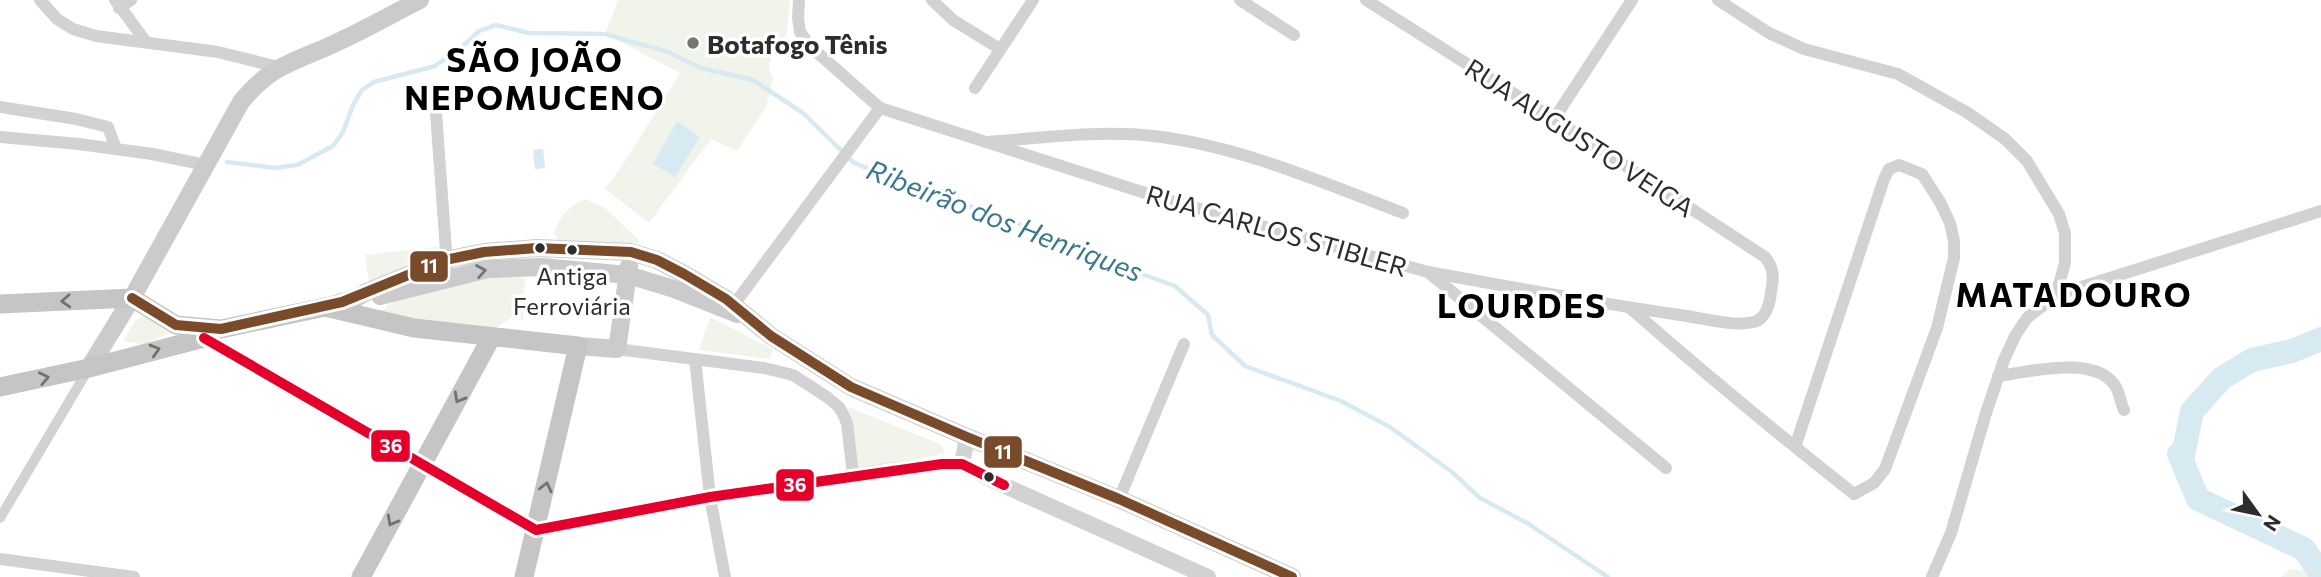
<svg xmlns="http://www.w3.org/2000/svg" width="2321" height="577" viewBox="0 0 2321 577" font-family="Commissioner,sans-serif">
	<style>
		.green { fill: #f1f4eb }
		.water { fill: #d8eaf1 }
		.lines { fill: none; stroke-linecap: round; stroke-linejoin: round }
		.stream { stroke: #d8eaf1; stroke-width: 4.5 }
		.river { stroke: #d8eaf1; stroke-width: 24 }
		.pedestrian { stroke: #d2d2d2; stroke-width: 10 }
		.minor { stroke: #d2d2d2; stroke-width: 12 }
		.tertiary { stroke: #d2d2d2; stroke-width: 16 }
		.secondary { stroke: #cbcbcb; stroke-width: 18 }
		.primary { stroke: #c5c5c5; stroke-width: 19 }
		.bus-1-casing { stroke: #fff; stroke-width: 16 }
		.bus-2-casing { stroke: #fff; stroke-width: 16 }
		.bus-1 { stroke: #7a4b2a; stroke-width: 10 }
		.bus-2 { stroke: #e4002b; stroke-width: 10 }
		.oneway { stroke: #747474 }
		.oneway2 { stroke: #717171 }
		.poi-dot { fill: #767676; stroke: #fff; stroke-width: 2.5 }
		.bus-dot { fill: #2d2d2d; stroke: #fff; stroke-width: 2.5 }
		.labels { text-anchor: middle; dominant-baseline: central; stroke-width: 7; stroke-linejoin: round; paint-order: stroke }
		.bus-label { font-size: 24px; fill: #2d2d2d; stroke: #fff }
		.poi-label { font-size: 26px; font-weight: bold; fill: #2d2d2d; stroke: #fff; text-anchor: start }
		.street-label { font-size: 26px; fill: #2d2d2d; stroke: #fff }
		.water-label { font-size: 28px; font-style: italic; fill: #3c788f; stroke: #fff }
		.district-label { font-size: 33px; font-weight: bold; letter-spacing: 2px; fill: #000; stroke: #fff }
		.line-badge { stroke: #fff; stroke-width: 2.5 }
		.badge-label { font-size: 19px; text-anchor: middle; font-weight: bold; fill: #fff }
	</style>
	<rect width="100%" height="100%" fill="#fff"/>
	<g class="green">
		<polygon points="618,0 790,0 787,33 771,56 769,67 773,79 766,107 737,151 711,139 649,223 605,189 624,163 680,73 605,34"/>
		<path d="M585,199L605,208L639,240L637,243L564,247L554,234C559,216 569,206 585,199Z"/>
		<polygon points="442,246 439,260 370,288 365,255"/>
		<path d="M475,274L525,278L523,321L514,316L494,329L471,330L381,312C406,287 442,282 475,274Z"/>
		<polygon points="143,316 151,317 173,332 144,344 123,341 135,321"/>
		<polygon points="710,317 773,349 770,359 699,350"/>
		<polygon points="849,407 942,445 945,453 854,472"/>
		<polygon points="2290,569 2321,572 2321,577 2281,577"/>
	</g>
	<g class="water">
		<polygon points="677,121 700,137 675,177 653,164"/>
		<polygon points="543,149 545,168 535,169 533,150"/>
	</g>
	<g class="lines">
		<polyline class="stream" points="227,162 276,168 297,165 333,146 343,132 353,105 362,90 374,82 435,66 462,47 479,31 496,25 529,33 605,34 668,52 701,68 753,80 803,113 853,162 877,173 915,188 1005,218 1111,263 1175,286 1208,315 1212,335 1245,366 1341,401 1390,427 1452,472 1480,498 1527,523 1608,577"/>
		<polyline class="river" points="2321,339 2292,351 2252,360 2222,378 2192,411 2183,456 2179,454 2198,499 2304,549 2321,574"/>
		<polyline class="pedestrian" points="0,518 89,368"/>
		<g class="minor">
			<polyline points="40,0 57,19 73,29 96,36 218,52 278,67"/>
			<polyline points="115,0 146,42"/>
			<polyline points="799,0 798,18 800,32 811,47 880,108 1164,199 1428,272 1666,468"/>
			<polyline points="932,0 953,20 1000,49"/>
			<polyline points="1240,0 1294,35"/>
			<path d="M1366,0L1554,119L1765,257C1774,268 1774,278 1771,292C1770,303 1766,319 1754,322C1731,327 1703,318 1680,315C1596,303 1512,287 1428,272"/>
			<polyline points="1718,0 1769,33 1804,49 1898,74 1968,113 2005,139 2027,161 2059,214 2065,233 2065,263 2056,295"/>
			<polyline points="119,8 131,0"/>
			<polyline points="975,88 1033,0"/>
			<polyline points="0,107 76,119 108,127 116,149"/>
			<polyline points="436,113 448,278"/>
			<polyline points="1554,119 1632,0"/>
			<polyline points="0,137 79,144 152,154 206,165"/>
			<path d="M988,142C1042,138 1099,130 1153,136C1237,145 1324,183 1403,213"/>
			<path d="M1630,308C1703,372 1778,434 1854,494L1874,483L1885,469L1937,328L1954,258V241L1950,223L1940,202L1922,174L1899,165L1889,169L1884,179L1795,447"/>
			<polyline points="730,310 880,108"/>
			<path d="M204,338L536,530C628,512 721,495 814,481C862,473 913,463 962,464"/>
			<polyline points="617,349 764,368 793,375 827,397 839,407 843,414 847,423 853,475"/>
			<polyline points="695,359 710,497 725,577"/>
			<path d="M1998,376C2029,372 2099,353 2117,389C2120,396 2121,404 2124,410"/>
			<polyline points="1119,499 1184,344"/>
			<polyline points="0,559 134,577"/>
			<polyline points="1932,577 1951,533 1986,413 2004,360 2015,336 2027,318 2056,295 2321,211"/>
		</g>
		<polyline class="tertiary" points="967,437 962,464 994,481 1208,577"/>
		<g class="secondary">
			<polyline points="380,296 488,269 542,267 628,275 674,289 737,314"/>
			<polyline points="325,307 356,298 366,292 445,260 484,252 537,248 631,252 657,260 684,274 726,299 771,336 851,387 967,437 1119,499 1292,577"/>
			<polyline points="578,346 617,349 629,266"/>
			<path d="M89,368L132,298L241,102C273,62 300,61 342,40C368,28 394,13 420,0"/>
		</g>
		<g class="primary">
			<polyline points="0,304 132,298 176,325 221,329 325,307 414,328 578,346 524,577"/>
			<polyline points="0,387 89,368 204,338 215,331"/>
			<polyline points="361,577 491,338"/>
		</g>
		<g class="bus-1-casing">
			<polyline id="bus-1" points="132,298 176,325 221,329 342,302 445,260 484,252 537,248 631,252 657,260 684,274 726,299 771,336 851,387 967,437 1119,499 1292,577"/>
		</g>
		<g class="bus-2-casing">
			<polyline id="bus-2" points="204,338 536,530 710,497 942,464 962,464 1004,485"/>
		</g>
		<use href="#bus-1" class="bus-1"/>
		<use href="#bus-2" class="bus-2"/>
	</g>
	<defs><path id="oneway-chevron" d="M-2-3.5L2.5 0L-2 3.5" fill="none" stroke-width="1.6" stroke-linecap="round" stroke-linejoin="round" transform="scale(1.75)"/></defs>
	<use class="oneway" href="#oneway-chevron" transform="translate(481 271) rotate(-10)"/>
	<g class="oneway2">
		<use href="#oneway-chevron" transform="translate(66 301) rotate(177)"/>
		<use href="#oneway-chevron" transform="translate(155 350) rotate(-16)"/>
		<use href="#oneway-chevron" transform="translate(44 378) rotate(-12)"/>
		<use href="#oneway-chevron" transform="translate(459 398) rotate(119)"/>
		<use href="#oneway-chevron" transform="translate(546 487) rotate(-77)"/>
		<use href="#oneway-chevron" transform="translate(392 521) rotate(119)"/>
	</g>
	<circle class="poi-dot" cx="693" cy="43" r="7"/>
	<g class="bus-dot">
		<circle cx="540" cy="248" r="6"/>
		<circle cx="572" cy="250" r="6"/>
		<circle cx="989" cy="477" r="6"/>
	</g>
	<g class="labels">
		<g class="bus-label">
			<text x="572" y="275">Antiga<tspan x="572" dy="30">Ferroviária</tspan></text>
		</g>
		<g class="poi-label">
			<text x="707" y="43">Botafogo Tênis</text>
		</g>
		<g class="street-label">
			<text transform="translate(1580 137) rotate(33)">RUA AUGUSTO VEIGA</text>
			<text transform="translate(1277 230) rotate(16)">RUA CARLOS STIBLER</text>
		</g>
		<g class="water-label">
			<text transform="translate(1005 220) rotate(21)">Ribeirão dos Henriques</text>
		</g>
		<g class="district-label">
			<text x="535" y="58">SÃO JOÃO<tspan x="535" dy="38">NEPOMUCENO</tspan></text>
			<text x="2074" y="293">MATADOURO</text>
			<text x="1522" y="304">LOURDES</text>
		</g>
	</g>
	<g class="line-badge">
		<rect x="409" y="250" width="40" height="33" rx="7" fill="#7a4b2a"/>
		<rect x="370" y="429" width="41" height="34" rx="7" fill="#e4002b"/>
		<rect x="983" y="435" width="40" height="34" rx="7" fill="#7a4b2a"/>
		<rect x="775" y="468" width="40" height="34" rx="7" fill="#e4002b"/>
	</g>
	<g class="badge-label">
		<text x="429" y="273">11</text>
		<text x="391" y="453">36</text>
		<text x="1003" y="459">11</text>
		<text x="795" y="492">36</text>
	</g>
	<g transform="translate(2258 514) rotate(123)" stroke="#ffffff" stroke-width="5" paint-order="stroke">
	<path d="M0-5L12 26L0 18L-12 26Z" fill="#2d2d2d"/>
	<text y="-10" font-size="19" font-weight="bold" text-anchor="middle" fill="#2d2d2d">N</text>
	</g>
</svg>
